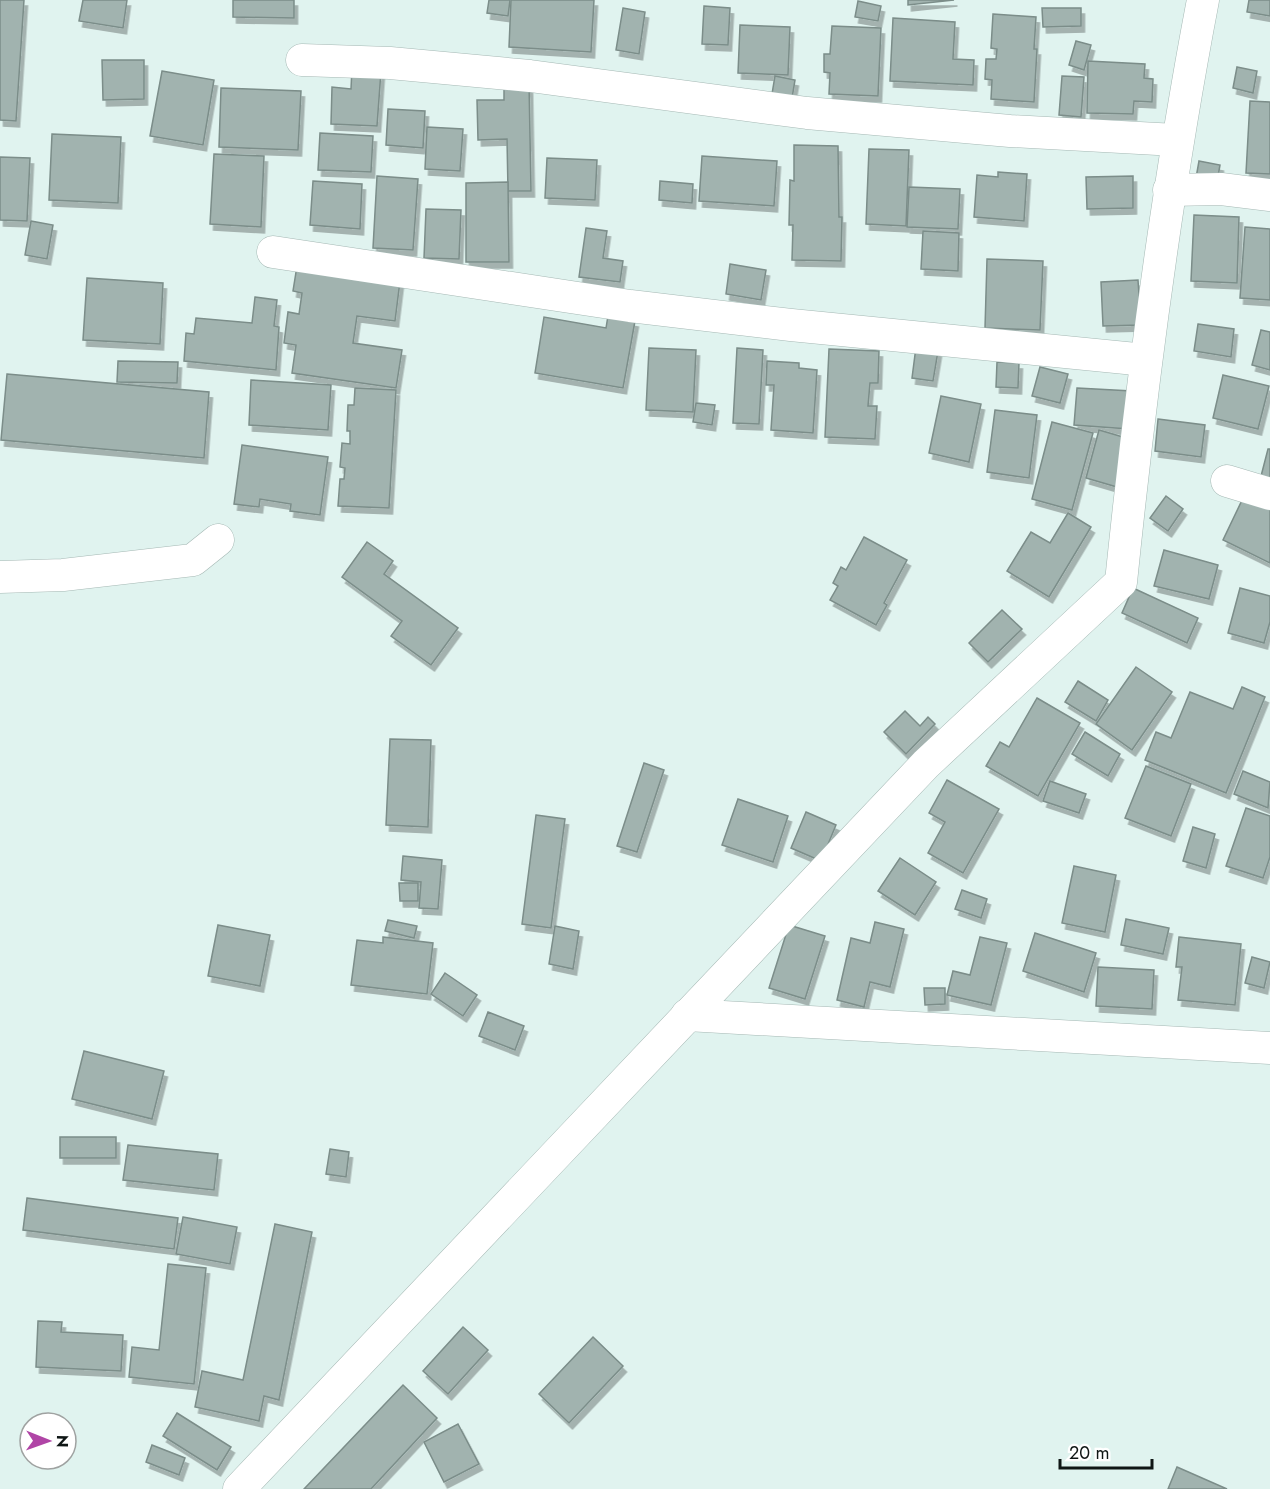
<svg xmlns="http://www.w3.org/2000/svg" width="1270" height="1489" viewBox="0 0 1270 1489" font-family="Jost,sans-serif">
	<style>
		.building { fill: #a1b3af; stroke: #7b8d89; stroke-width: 1.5; filter: url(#shadow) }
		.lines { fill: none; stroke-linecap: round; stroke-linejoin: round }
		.minor-casing { stroke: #a5b8b4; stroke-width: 33 }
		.minor { stroke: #fff; stroke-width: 32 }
	</style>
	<defs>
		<filter id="shadow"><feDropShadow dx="3.5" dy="6" stdDeviation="0" flood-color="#0004"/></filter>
	</defs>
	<rect width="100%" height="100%" fill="#e0f3ef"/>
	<g class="building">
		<polygon points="0,0 24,0 16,121 0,120"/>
		<polygon points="83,0 127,0 123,28 79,21"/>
		<polygon points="233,0 294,0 294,18 233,17"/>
		<polygon points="489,0 510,0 508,16 487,13"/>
		<polygon points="511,0 594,0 591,52 509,47"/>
		<polygon points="908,0 954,0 908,5"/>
		<polygon points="1249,0 1270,0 1270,16 1247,12"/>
		<polygon points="858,1 881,6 878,21 855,17"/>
		<polygon points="704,6 730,8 728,45 702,44"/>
		<polygon points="623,8 645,12 639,54 616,50"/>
		<polygon points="1042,8 1081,8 1081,26 1043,27"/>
		<polygon points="993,14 1036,17 1034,49 1037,49 1034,102 991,99 992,80 985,79 986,59 996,59 997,49 991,48"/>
		<polygon points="893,18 955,22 953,59 974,60 973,85 890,81"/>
		<polygon points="740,25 790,27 788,75 738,73"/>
		<polygon points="832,26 881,28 878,96 829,94 830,73 824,72 824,54 830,54"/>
		<polygon points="1076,41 1091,45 1084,70 1069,65"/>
		<polygon points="102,60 144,60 144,99 103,100"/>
		<polygon points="1088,61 1145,64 1144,78 1153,79 1152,102 1134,101 1133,114 1087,113"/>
		<polygon points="1237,67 1257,71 1253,93 1233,88"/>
		<polygon points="352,68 381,71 377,126 331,124 332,87 351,89"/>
		<polygon points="162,71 214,80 203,145 150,136"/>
		<polygon points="775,76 795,80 792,98 772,94"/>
		<polygon points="1062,76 1084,77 1081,117 1059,115"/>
		<polygon points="529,83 531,191 508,191 507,139 478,140 477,100 504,100 504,84"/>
		<polygon points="221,88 301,91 298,150 219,147"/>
		<polygon points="1250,101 1270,102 1270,174 1246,173"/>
		<polygon points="388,109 425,111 423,148 386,145"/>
		<polygon points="427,127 463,129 460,171 425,169"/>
		<polygon points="320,133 373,136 371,172 318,170"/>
		<polygon points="52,134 121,137 118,203 49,200"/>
		<polygon points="794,145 838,146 839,217 842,217 841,261 792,260 793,225 789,225 790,180 794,181"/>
		<polygon points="869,149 909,150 906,226 866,224"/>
		<polygon points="214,154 264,156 261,227 210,224"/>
		<polygon points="702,156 777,161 774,206 699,201"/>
		<polygon points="0,157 30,158 27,221 0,220"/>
		<polygon points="547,158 597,160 595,200 545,198"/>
		<polygon points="1199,161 1220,165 1217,182 1196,178"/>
		<polygon points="998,172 1027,174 1024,221 974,217 977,175 998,177"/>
		<polygon points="377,176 418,179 413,250 373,248"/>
		<polygon points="1133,176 1133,208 1087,209 1086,177"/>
		<polygon points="313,181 362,184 360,229 310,225"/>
		<polygon points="660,181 693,184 692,203 659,200"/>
		<polygon points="508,182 509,262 466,262 466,183"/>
		<polygon points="909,187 960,189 958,229 907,227"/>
		<polygon points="426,209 461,210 459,259 424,258"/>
		<polygon points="1194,215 1239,217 1237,283 1191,281"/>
		<polygon points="31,221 53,225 47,259 25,255"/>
		<polygon points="1245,227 1270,229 1270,300 1240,298"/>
		<polygon points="586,228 607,231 603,258 623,261 620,282 579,277"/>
		<polygon points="923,231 959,233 958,271 921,269"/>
		<polygon points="987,259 1043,261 1040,330 985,328"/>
		<polygon points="730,264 766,270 761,300 726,294"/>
		<polygon points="297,266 400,281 395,321 357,316 353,343 402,350 396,388 292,373 296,345 284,343 288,312 299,314 302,293 293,291"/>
		<polygon points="87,278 163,283 160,344 83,340"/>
		<polygon points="1138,280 1141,325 1103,326 1101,282"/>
		<polygon points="255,297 277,300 274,326 279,327 276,370 184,361 186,333 194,334 196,318 252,323"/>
		<polygon points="608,316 635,321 623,388 535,373 544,317 606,328"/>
		<polygon points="1198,324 1234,329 1231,357 1194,351"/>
		<polygon points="1261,330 1270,332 1270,370 1252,365"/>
		<polygon points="916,347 938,351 933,381 912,378"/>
		<polygon points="649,348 696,350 693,412 646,410"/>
		<polygon points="737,348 763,350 759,424 733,423"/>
		<polygon points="829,349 879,351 878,383 870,383 868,406 877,406 875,439 825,437"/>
		<polygon points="118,361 178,362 177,383 117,382"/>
		<polygon points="767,361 799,363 799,368 817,370 813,433 771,430 774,385 766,385"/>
		<polygon points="997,362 1019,363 1018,388 996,387"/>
		<polygon points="1040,367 1068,374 1060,403 1032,396"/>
		<polygon points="7,374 209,392 204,458 1,440"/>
		<polygon points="1223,375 1269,386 1258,429 1213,418"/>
		<polygon points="251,380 331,385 328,430 249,425"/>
		<polygon points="355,388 396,390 389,508 338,506 340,479 344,479 345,468 340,467 342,443 350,444 350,431 347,431 348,405 354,405"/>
		<polygon points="1077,388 1132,391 1129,429 1074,425"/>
		<polygon points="941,396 981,404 969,462 929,453"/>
		<polygon points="696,403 715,405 712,425 693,422"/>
		<polygon points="995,410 1037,415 1029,478 987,472"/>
		<polygon points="1158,419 1205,425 1201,457 1155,451"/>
		<polygon points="1052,422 1093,433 1072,510 1032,499"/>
		<polygon points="1099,430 1130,439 1117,487 1086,478"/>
		<polygon points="242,445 328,457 320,515 290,511 291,504 260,499 259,507 234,504"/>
		<polygon points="1268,449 1270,449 1270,482 1260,480"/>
		<polygon points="1166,496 1183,509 1168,531 1150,518"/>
		<polygon points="1244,496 1270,509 1270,563 1223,540"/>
		<polygon points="1068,513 1091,527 1049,597 1007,571 1031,532 1050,543"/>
		<polygon points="864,537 907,560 884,603 887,605 876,625 830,600 838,586 833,583 841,567 846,570"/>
		<polygon points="367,542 393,561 384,574 458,628 431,665 391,636 402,621 342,577"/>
		<polygon points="1164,550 1218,565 1209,599 1154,586"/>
		<polygon points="1133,588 1198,618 1187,643 1122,613"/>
		<polygon points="1240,588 1270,596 1270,622 1264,643 1228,633"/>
		<polygon points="1002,610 1022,629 988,662 969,643"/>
		<polygon points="1136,667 1172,692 1132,750 1096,724"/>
		<polygon points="1078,681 1108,700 1096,721 1065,702"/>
		<polygon points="1242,687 1265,697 1226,793 1145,760 1156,732 1171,738 1190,692 1233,709"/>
		<polygon points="1037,698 1080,723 1038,796 986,766 1000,742 1009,747"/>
		<polygon points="905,711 920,726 928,717 935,724 906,754 884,732"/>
		<polygon points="1085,732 1120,754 1108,776 1072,754"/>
		<polygon points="390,739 431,740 428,827 386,825"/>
		<polygon points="644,763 664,770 637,852 617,846"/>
		<polygon points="1146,766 1191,784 1171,836 1125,818"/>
		<polygon points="1243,771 1270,782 1268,808 1234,794"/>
		<polygon points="947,780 999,809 963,873 928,853 945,822 929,813"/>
		<polygon points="1050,781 1086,794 1079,813 1043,801"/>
		<polygon points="738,799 788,816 773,862 722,845"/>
		<polygon points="1246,808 1270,816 1270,857 1263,878 1226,866"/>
		<polygon points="806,812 836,825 821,861 791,848"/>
		<polygon points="536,815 565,819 551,928 522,924"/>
		<polygon points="1193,827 1215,834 1206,868 1183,861"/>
		<polygon points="403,856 442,860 438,909 419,908 421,882 401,880"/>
		<polygon points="900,858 936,882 915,915 878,891"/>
		<polygon points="1074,866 1116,875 1105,932 1062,923"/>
		<polygon points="399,883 418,883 418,901 400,901"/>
		<polygon points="962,890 987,899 981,918 955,909"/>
		<polygon points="1126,919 1169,928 1163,954 1121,945"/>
		<polygon points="388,920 417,926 414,938 385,931"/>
		<polygon points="875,922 904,929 890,987 870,982 864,1007 837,1000 851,938 870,943"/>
		<polygon points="218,925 270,935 260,986 208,976"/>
		<polygon points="789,925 825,936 805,999 769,988"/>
		<polygon points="555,926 579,931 573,969 549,964"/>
		<polygon points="1035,933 1096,953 1084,992 1023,971"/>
		<polygon points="383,937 433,943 427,994 351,985 357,940 383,943"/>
		<polygon points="980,937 1007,943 991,1005 947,995 953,971 970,975"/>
		<polygon points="1179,937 1241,944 1235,1005 1178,1000 1182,967 1176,967"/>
		<polygon points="1252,957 1270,962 1264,988 1245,983"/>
		<polygon points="1098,967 1154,970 1152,1009 1096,1006"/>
		<polygon points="445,973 477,995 463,1016 431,994"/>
		<polygon points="924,988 945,988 945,1004 925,1005"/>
		<polygon points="488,1012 524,1026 515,1050 479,1036"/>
		<polygon points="84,1051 164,1071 152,1119 72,1099"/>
		<rect x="60" y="1137" width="56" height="21"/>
		<polygon points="128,1145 218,1154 214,1190 123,1180"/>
		<polygon points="330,1149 349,1152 346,1177 326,1174"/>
		<polygon points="27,1198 178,1218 174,1249 23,1230"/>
		<polygon points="183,1217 237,1227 230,1264 176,1254"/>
		<polygon points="275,1224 312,1232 279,1400 264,1396 259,1421 195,1407 202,1371 243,1380"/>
		<polygon points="168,1264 206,1268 194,1384 129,1377 132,1347 159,1350"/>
		<polygon points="38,1321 62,1322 61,1332 123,1335 121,1371 36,1367"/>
		<polygon points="463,1327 488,1350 448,1394 423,1371"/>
		<polygon points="593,1337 623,1366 569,1423 539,1394"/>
		<polygon points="403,1385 437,1418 371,1489 304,1489"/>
		<polygon points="177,1413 231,1447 217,1470 163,1436"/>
		<polygon points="458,1424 479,1464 444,1482 424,1442"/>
		<polygon points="152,1445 185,1458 179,1475 146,1462"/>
		<polygon points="1177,1467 1227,1489 1168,1489"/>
	</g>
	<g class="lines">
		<g class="minor-casing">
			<g id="minor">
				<polyline points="302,60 390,63 530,76 807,113 1010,131 1176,140"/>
				<polyline points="1169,190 1221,189 1270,195"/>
				<polyline points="273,252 630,306 791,325 1146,360"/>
				<polyline points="1227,481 1270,494"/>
				<polyline points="0,577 63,575 193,560 218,540"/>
				<polyline points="687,1015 1270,1048"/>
				<path d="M239,1489L926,764L1121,582C1141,387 1166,193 1203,0"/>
			</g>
		</g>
		<use href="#minor" class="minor"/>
	</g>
	<g transform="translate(48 1441) rotate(91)"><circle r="28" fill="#ffffff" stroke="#9fa2a1" stroke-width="1.5"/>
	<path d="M0-4.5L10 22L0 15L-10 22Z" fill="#b045a6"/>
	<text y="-9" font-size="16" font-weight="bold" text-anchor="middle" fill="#0f1615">N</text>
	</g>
	<path d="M1060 1459v9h92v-9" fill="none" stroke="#0f1615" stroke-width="3"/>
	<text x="1069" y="1459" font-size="18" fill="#0f1615" stroke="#ffffff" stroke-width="4.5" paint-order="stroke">20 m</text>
</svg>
